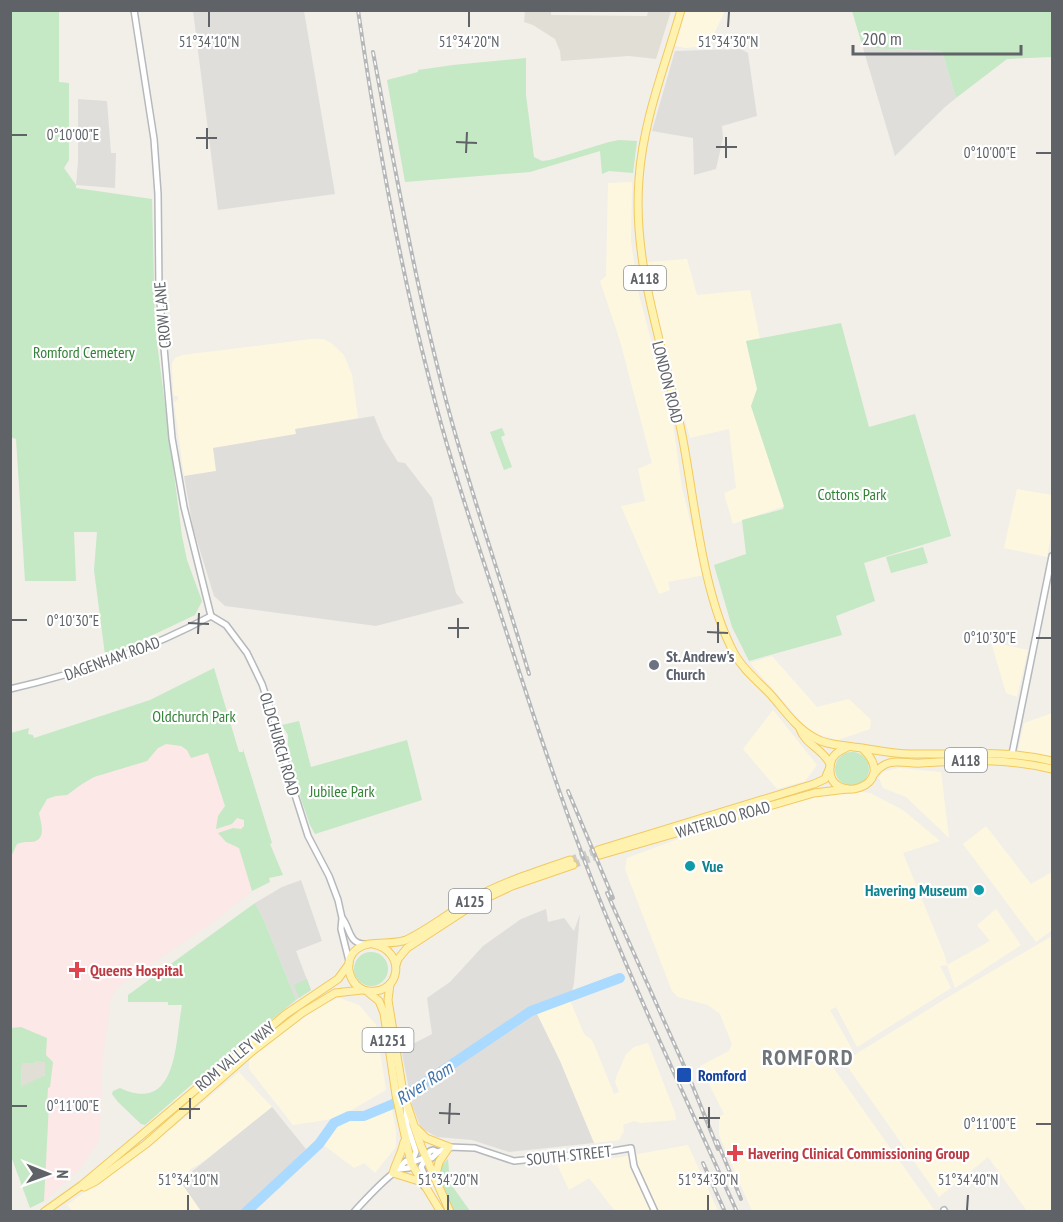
<svg xmlns="http://www.w3.org/2000/svg" width="1063" height="1222" viewBox="0 0 1063 1222" font-family="'PT Sans Narrow',sans-serif">
	<style>
		.commercial { fill: #fef7e0 }
		.industrial { fill: #e0deda }
		.education { fill: #e1ded6 }
		.medical { fill: #fce8e6 }
		.green { fill: #c5e8c5; fill-rule: evenodd }
		.lines { fill: none; stroke-linecap: round; stroke-linejoin: round }
		.river { stroke: #aadaff; stroke-width: 10 }
		.primary-tunnel { stroke: #ccccc8; stroke-width: 7; stroke-dasharray: 7 3.5; stroke-linecap: butt }
		.tertiary-casing { stroke: #b5b8bc; stroke-width: 8 }
		.primary-casing { stroke: #f2c960; stroke-width: 9 }
		.tertiary { stroke: #fff; stroke-width: 5 }
		.primary { stroke: #fff2af; stroke-width: 7 }
		.rail-casing { stroke: #b6b7b8; stroke-width: 4 }
		.rail { stroke: #fff; stroke-width: 1.5; stroke-dasharray: 4.5; stroke-linecap: butt }
		.ticks { fill: none; stroke: #5f6368; stroke-width: 2 }
		.worship-dot { fill: #6b7280; stroke: #fff; stroke-width: 2 }
		.culture-dot { fill: #0f9aa8; stroke: #fff; stroke-width: 2 }
		.health-dot { fill: #e0444e; stroke: #fff; stroke-width: 2 }
		.transit-dot { fill: #1a4fb4; stroke: #fff; stroke-width: 2 }
		.labels { text-anchor: middle; dominant-baseline: central; stroke-width: 4.5; stroke-linejoin: round; paint-order: stroke }
		.shield { fill: #fff; stroke: #8f9295; stroke-width: 1.5 }
		.shield-label { font-size: 15px; font-weight: bold; fill: #5f6368 }
		.street-label { font-size: 16px; fill: #5f6368; stroke: #fff }
		.park-label { font-size: 16px; fill: #348238; stroke: #fff }
		.worship-label { font-size: 16px; font-weight: bold; fill: #5b616d; stroke: #fff; text-anchor: start }
		.culture-label { font-size: 16px; font-weight: bold; fill: #0d838f; stroke: #fff; text-anchor: start }
		.health-label { font-size: 16px; font-weight: bold; fill: #be3a42; stroke: #fff; text-anchor: start }
		.transit-label { font-size: 16px; font-weight: bold; fill: #164399; stroke: #fff; text-anchor: start }
		.water-label { font-size: 18px; font-style: italic; fill: #4174aa; stroke: #fff }
		.district-label { font-size: 22px; font-weight: bold; letter-spacing: 1.5px; fill: #70757a; stroke: #fff }
		.ticks-label { font-size: 15px; text-anchor: middle; fill: #5f6368; stroke: #fff; stroke-width: 4.5; stroke-linejoin: round; paint-order: stroke }
	</style>
	<rect width="100%" height="100%" fill="#f1efe8"/>
	<g class="commercial">
		<polygon points="681,11 725,11 708,46 685,48 671,45"/>
		<polygon points="632,182 631,241 638,291 673,424 682,488 704,575 668,582 670,590 659,594 621,506 645,501 638,469 652,463 620,341 600,281 606,276 608,183"/>
		<polygon points="687,259 697,295 750,290 760,339 746,341 757,389 751,406 784,506 733,524 724,493 736,488 729,429 690,438 657,321 647,262"/>
		<polygon points="312,339 323,339 331,343 344,355 352,375 358,418 296,429 296,434 213,448 217,471 184,476 174,402 178,400 178,396 174,396 173,389 172,364 175,358 182,355"/>
		<polygon points="1017,489 1052,495 1052,529 1047,557 1004,548"/>
		<polygon points="991,642 1028,650 1017,697 1006,693"/>
		<polygon points="772,656 817,707 849,699 871,720 870,729 838,740 811,733 750,663"/>
		<polygon points="773,710 817,765 805,781 777,789 743,749"/>
		<polygon points="1052,713 1052,759 1018,750 1024,723"/>
		<polygon points="899,768 941,772 949,838 906,797 883,788 879,778 882,772"/>
		<polygon points="833,789 870,793 903,810 940,841 903,853 945,956 947,965 990,941 977,925 996,909 1021,945 955,988 947,965 940,966 951,988 857,1047 836,1007 830,1010 852,1049 830,1063 935,1211 752,1211 719,1135 719,1117 724,1114 700,1066 729,1051 732,1044 720,1014 708,1005 678,997 672,991 625,869 627,858 710,827"/>
		<polygon points="986,826 1031,884 1052,872 1052,930 1036,942 963,844"/>
		<polygon points="1052,936 1052,1211 1027,1211 988,1157 939,1197 845,1063 856,1054 955,993"/>
		<polygon points="339,998 359,1005 376,1025 386,1090 343,1115 326,1120 293,1125 249,1069 249,1059 319,1006"/>
		<polygon points="570,1000 584,1034 592,1040 596,1049 614,1094 619,1092 615,1082 617,1075 626,1054 634,1047 648,1043 675,1113 676,1120 641,1123 634,1121 623,1125 624,1131 619,1140 594,1143 560,1061 537,1014"/>
		<polygon points="239,1072 272,1107 204,1161 192,1168 180,1180 201,1211 73,1211 67,1205 176,1125"/>
		<polygon points="392,1109 396,1132 396,1147 375,1173 364,1163 354,1168 321,1143 335,1126 354,1118 364,1120"/>
		<polygon points="688,1145 718,1211 615,1211 589,1178 569,1190 556,1162 616,1158"/>
	</g>
	<g class="industrial">
		<polygon points="193,11 304,11 335,194 218,210"/>
		<polygon points="863,48 942,51 956,98 945,107 895,156"/>
		<polygon points="741,49 748,53 757,116 722,126 723,138 716,169 694,175 693,138 652,131 675,51"/>
		<polygon points="78,99 107,101 111,153 116,153 115,188 76,185 78,162"/>
		<polygon points="374,416 383,438 398,462 405,463 432,498 456,593 464,603 376,626 225,606 214,596 193,528 184,476 216,471 213,448 296,434 295,429"/>
		<polygon points="301,880 322,941 296,951 311,990 296,1000 263,918 255,903 282,887"/>
		<polygon points="546,909 548,922 564,918 574,931 580,914 574,983 570,1000 537,1014 560,1061 594,1143 509,1152 472,1140 437,1137 421,1128 412,1105 402,1053 403,1049 432,1034 427,998 450,982 483,946 521,919"/>
		<polygon points="272,1107 306,1149 244,1210 239,1212 201,1211 180,1181"/>
	</g>
	<g class="education">
		<polygon points="525,10 551,11 551,15 647,16 648,11 671,11 656,59 629,56 561,61 560,51 555,39 533,25 524,22"/>
		<polygon points="35,1061 45,1061 45,1075 21,1088 22,1062 34,1063"/>
	</g>
	<polygon class="medical" points="166,744 173,744 187,750 208,753 225,806 218,816 216,828 232,824 237,818 244,820 244,826 241,829 233,828 218,833 226,842 239,848 252,891 210,924 117,988 111,997 103,1057 99,1140 79,1170 44,1201 49,1104 47,1103 49,1060 11,1028 11,857 17,844 24,841 35,842 42,831 39,813 47,800 56,796 67,795 82,784 94,777 147,761 158,748"/>
	<g class="green">
		<polygon points="11,10 59,12 59,82 69,83 69,160 64,168 76,185 76,188 152,199 155,327 182,536 187,560 202,601 195,615 136,643 105,655 94,570 97,532 74,532 76,581 25,581 16,439 10,437"/>
		<polygon points="852,11 1052,11 1052,57 1007,59 956,98 942,51 863,48"/>
		<polygon points="526,58 526,95 534,157 542,161 550,160 609,142 619,140 637,141 633,173 609,171 602,174 600,151 530,172 405,182 387,80 418,72 418,70 453,65"/>
		<polygon points="841,323 869,427 915,414 951,536 864,563 875,601 836,616 842,635 749,661 732,627 714,565 746,554 742,520 783,509 784,506 751,406 757,389 746,341"/>
		<polygon points="502,428 505,435 501,437 512,467 504,470 490,432"/>
		<polygon points="923,547 928,563 891,573 886,557"/>
		<path d="M214,668L239,752H243V749L272,843L270,844L283,875L269,878L270,882L252,891L239,848L226,842L218,833L233,828L241,829L244,826V820L237,818L232,824L216,829L218,816L225,806L208,753L191,758L187,750L181,746L166,744L158,748L147,761L94,777L82,784L67,795L56,796L47,799L39,813C41,823 47,840 32,842C26,842 23,842 17,844L11,857V733L29,728L28,734L33,735L34,738L150,700Z"/>
		<polygon points="299,721 311,767 407,740 422,800 315,834 310,825 301,799 288,747 288,735 282,725"/>
		<circle cx="852" cy="769" r="17"/>
		<path d="M255,903L263,918L296,1000L198,1079L145,1125L141,1124L118,1102L112,1094L113,1091L120,1088C178,1115 175,1042 182,1005H168V1002H128V995Z"/>
		<circle cx="371" cy="969" r="17"/>
		<polygon points="307,979 311,990 299,998 294,985"/>
		<path d="M21,1027L47,1038L46,1055L53,1062L50,1087L48,1088L47,1103L49,1104L44,1201L30,1208L11,1156V1028ZM35,1061L45,1062V1075L21,1087L22,1063H35Z"/>
		<polygon points="448,1159 450,1183 470,1211 454,1211 441,1187 440,1167"/>
	</g>
	<g class="lines">
		<polyline class="river" points="246,1212 319,1144 334,1123 349,1116 364,1116 393,1104 531,1011 620,978"/>
		<g class="primary-tunnel">
			<polyline points="570,860 598,850"/>
			<polyline points="573,865 600,855"/>
		</g>
		<g class="tertiary-casing">
			<g id="tertiary">
				<polyline points="134,10 154,139 158,194 159,291 172,438 184,507 211,616"/>
				<polyline points="211,616 226,625 247,653 262,684 278,732 289,776 308,836 329,876 338,900 342,918 341,929 349,961"/>
				<path d="M10,689C80,673 148,650 211,616"/>
				<polyline points="1012,754 1052,556"/>
				<path d="M343,919C350,929 349,943 364,944"/>
				<polyline points="399,1169 409,1168 416,1152 407,1125 406,1106"/>
				<polyline points="424,1186 426,1178 421,1167 430,1151 433,1150 438,1152"/>
				<polyline points="944,1210 945,1212"/>
				<path d="M354,1212C368,1197 380,1183 396,1171C400,1168 402,1164 406,1161L411,1163L426,1157L432,1158L438,1152L449,1147L475,1148L514,1161L613,1151L631,1148L634,1166L655,1212"/>
			</g>
		</g>
		<g class="primary-casing">
			<g id="primary">
				<path d="M681,10C665,66 643,120 639,179C632,267 665,350 682,435C695,502 702,593 734,653C743,670 759,682 771,695C785,711 796,728 815,738C826,745 841,745 854,747C872,749 892,754 910,754C960,755 1002,749 1052,761"/>
				<path d="M800,729C805,744 823,749 830,764"/>
				<path d="M848,747C839,751 831,755 830,766C826,808 902,787 863,749"/>
				<path d="M874,774C878,769 882,765 889,763C899,760 911,764 921,763C968,760 1006,758 1052,769"/>
				<polyline points="598,850 814,784 825,779 830,767"/>
				<polyline points="600,855 814,793 847,789"/>
				<path d="M373,944C407,951 401,995 368,991C350,989 341,961 357,949C370,939 391,946 406,940C430,929 452,910 476,897C506,881 538,871 570,860"/>
				<polyline points="396,965 398,959 407,948 476,903 512,886 573,865"/>
				<polyline points="390,984 388,1000 403,1093 421,1146 450,1212"/>
				<polyline points="369,993 379,1001 384,1013 396,1095 411,1163 441,1212"/>
				<polyline points="417,1129 426,1138 449,1147 439,1162 435,1178"/>
				<path d="M404,1142C402,1153 396,1162 393,1173L422,1182"/>
				<polyline points="84,1187 96,1181 146,1144 250,1053 302,1013 335,993 362,990"/>
				<polyline points="44,1212 82,1185 286,1014 338,979 349,964"/>
			</g>
		</g>
		<use href="#tertiary" class="tertiary"/>
		<use href="#primary" class="primary"/>
		<g class="rail-casing">
			<g id="rail">
				<path d="M358,10C376,134 398,258 429,378C448,455 473,529 497,603C525,690 553,777 585,862C630,981 685,1096 737,1212"/>
				<path d="M373,52C395,169 416,288 447,404C471,495 503,584 529,674"/>
				<polyline points="568,791 613,898"/>
				<polyline points="607,893 689,1077 718,1149"/>
				<polyline points="717,1141 741,1199"/>
				<polyline points="703,1163 725,1212"/>
			</g>
		</g>
		<use href="#rail" class="rail"/>
	</g>
	<path class="ticks" d="M209,27V12M469,27V12M728,27L729,12M12,135H27M196,138H217M456,142L477,143M716,147H737M207,149V128M466,153L467,132M1036,153H1051M726,158V137M12,620H27M188,623L209,624M448,628H469M707,632L728,633M198,634L199,613M458,638V618M1036,638H1051M718,643V622M12,1106H27M179,1109H200M439,1113L460,1114M699,1118H720M190,1119V1098M449,1124L450,1103M1036,1124H1051M709,1128V1107M188,1210V1195M448,1210V1195M708,1210V1195M967,1210L968,1195"/>
	<circle class="worship-dot" cx="654" cy="665" r="6"/>
	<g class="culture-dot">
		<circle cx="690" cy="866" r="6"/>
		<circle cx="979" cy="890" r="6"/>
	</g>
	<g class="health-dot">
		<path d="M74 961h6v6h6v6h-6v6h-6v-6h-6v-6h6z"/>
		<path d="M732 1144h6v6h6v6h-6v6h-6v-6h-6v-6h6z"/>
	</g>
	<rect class="transit-dot" x="676" y="1067" width="16" height="16" rx="3"/>
	<g class="labels">
		<g class="shield">
			<rect x="624" y="266" width="42" height="24" rx="4.5"/>
			<rect x="945" y="748" width="42" height="24" rx="4.5"/>
			<rect x="449" y="889" width="42" height="24" rx="4.5"/>
			<rect x="362.5" y="1028" width="51" height="24" rx="4.5"/>
		</g>
		<g class="shield-label">
			<text x="645" y="278">A118</text>
			<text x="966" y="760">A118</text>
			<text x="470" y="901">A125</text>
			<text x="388" y="1040">A1251</text>
		</g>
		<g class="street-label">
			<text transform="translate(162 315) rotate(-95)">CROW LANE</text>
			<text transform="translate(668 382) rotate(76)">LONDON ROAD</text>
			<text transform="translate(112 658) rotate(-20)">DAGENHAM ROAD</text>
			<text transform="translate(280 744) rotate(74)">OLDCHURCH ROAD</text>
			<text transform="translate(723 819) rotate(-16)">WATERLOO ROAD</text>
			<text transform="translate(235 1056) rotate(-40)">ROM VALLEY WAY</text>
			<text transform="translate(569 1155) rotate(-6)">SOUTH STREET</text>
		</g>
		<g class="park-label">
			<text x="84" y="352">Romford Cemetery</text>
			<text x="852" y="494">Cottons Park</text>
			<text x="194" y="716">Oldchurch Park</text>
			<text x="342" y="791">Jubilee Park</text>
		</g>
		<g class="worship-label">
			<text x="666" y="656">St. Andrew's<tspan x="666" dy="18">Church</tspan></text>
		</g>
		<g class="culture-label">
			<text x="702" y="866">Vue</text>
			<text x="967" y="890" text-anchor="end">Havering Museum</text>
		</g>
		<g class="health-label">
			<text x="90" y="970">Queens Hospital</text>
			<text x="748" y="1153">Havering Clinical Commissioning Group</text>
		</g>
		<g class="transit-label">
			<text x="698" y="1075">Romford</text>
		</g>
		<g class="water-label">
			<text transform="translate(424 1083) rotate(-33)">River Rom</text>
		</g>
		<g class="district-label">
			<text x="808" y="1057">ROMFORD</text>
		</g>
	</g>
	<g class="ticks-label">
		<text x="209" y="47">51°34'10"N</text>
		<text x="469" y="47">51°34'20"N</text>
		<text x="728" y="47">51°34'30"N</text>
		<text x="73" y="140">0°10'00"E</text>
		<text x="990" y="158">0°10'00"E</text>
		<text x="73" y="626">0°10'30"E</text>
		<text x="990" y="643">0°10'30"E</text>
		<text x="73" y="1111">0°11'00"E</text>
		<text x="990" y="1129">0°11'00"E</text>
		<text x="188" y="1185">51°34'10"N</text>
		<text x="448" y="1185">51°34'20"N</text>
		<text x="708" y="1185">51°34'30"N</text>
		<text x="968" y="1185">51°34'40"N</text>
	</g>
	<rect width="1063" height="1222" fill="none" stroke="#5f6368" stroke-width="24"/>
	<g transform="translate(48 1174) rotate(91)" stroke="#ffffff" stroke-width="4.5" paint-order="stroke">
	<path d="M0-4.5L10 22L0 15L-10 22Z" fill="#5f6368"/>
	<text y="-9" font-size="16" font-weight="bold" text-anchor="middle" fill="#5f6368">N</text>
	</g>
	<path d="M853 45v9h168v-9" fill="none" stroke="#5f6368" stroke-width="3"/>
	<text x="862" y="45" font-size="18" fill="#5f6368" stroke="#ffffff" stroke-width="4.5" paint-order="stroke">200 m</text>
</svg>
